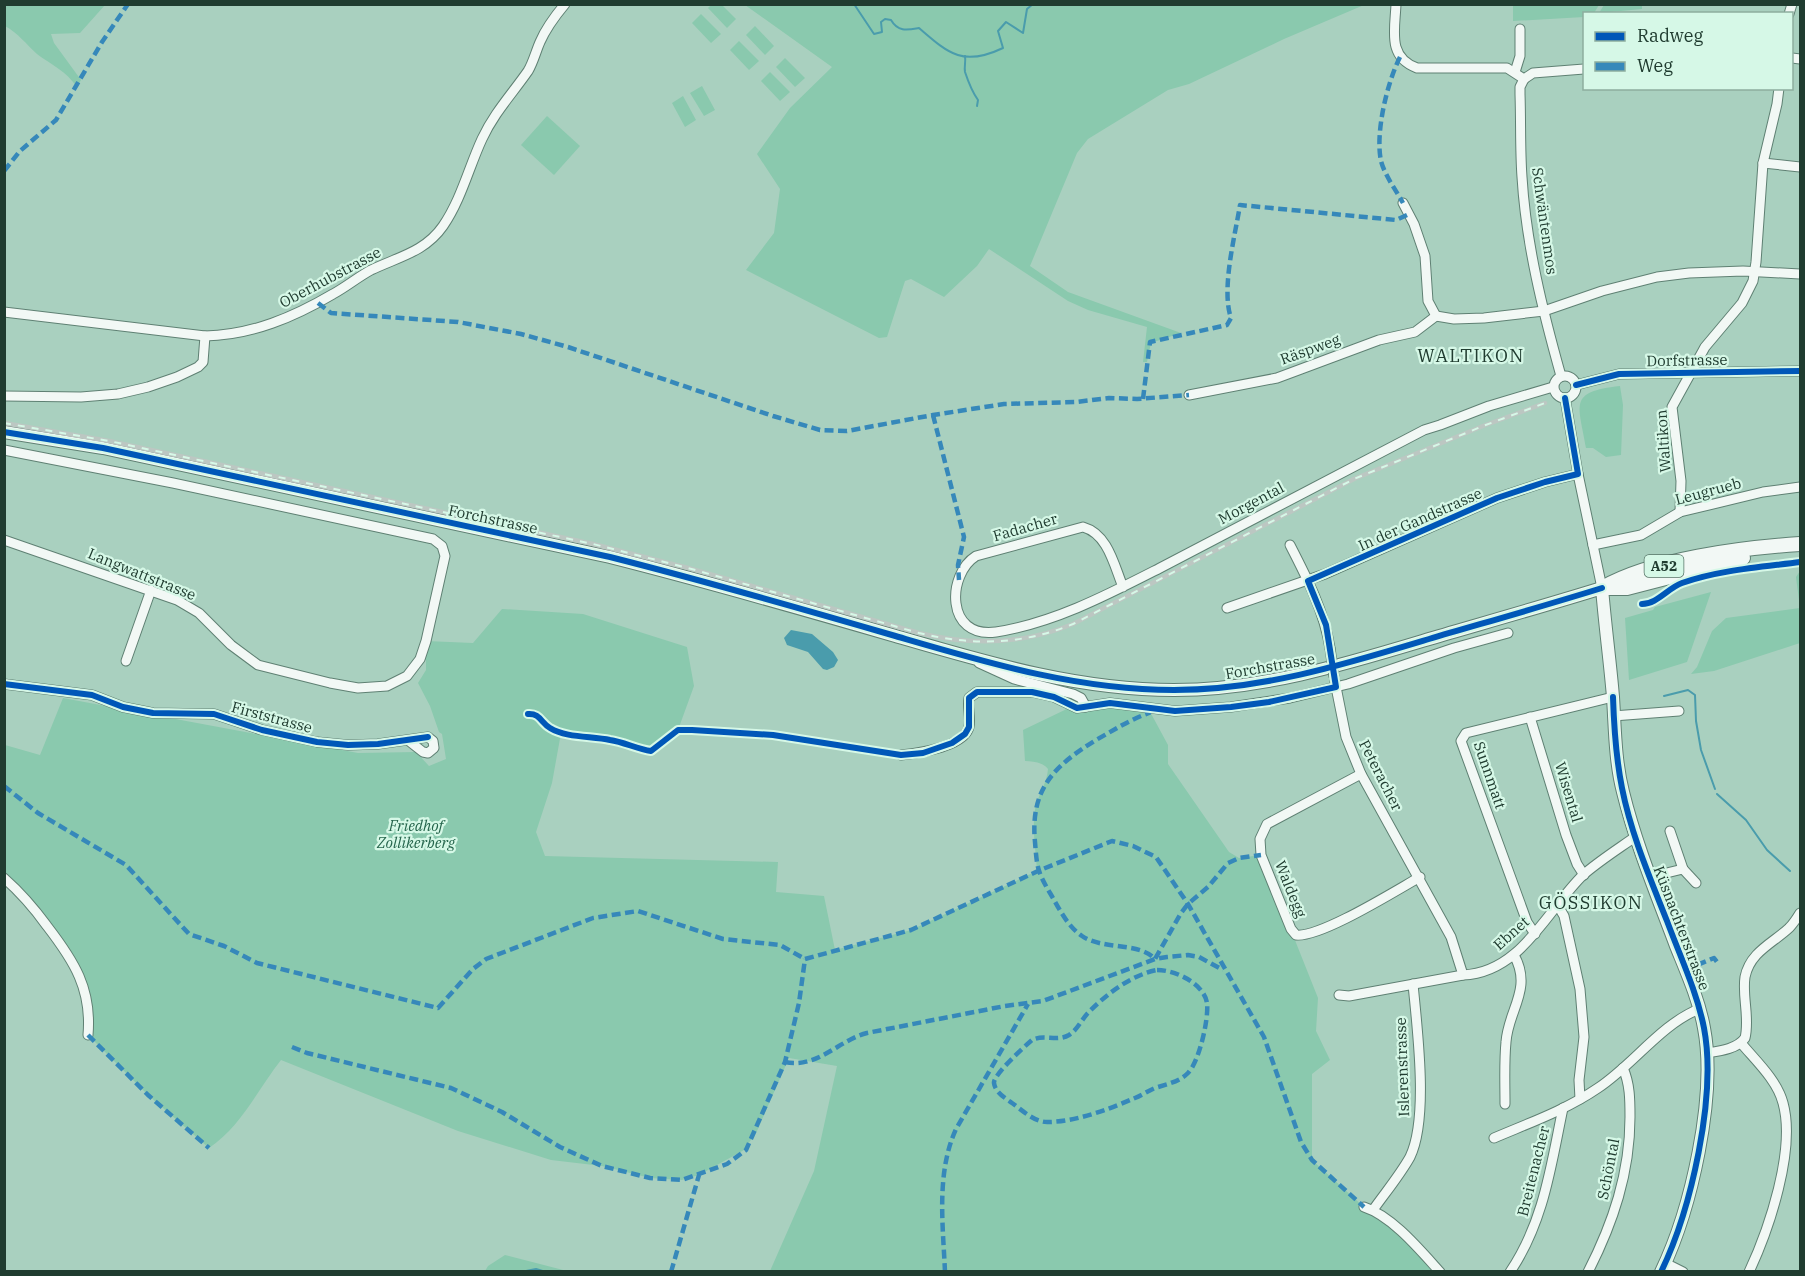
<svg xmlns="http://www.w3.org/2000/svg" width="1805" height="1276" viewBox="0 0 1805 1276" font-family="'IBM Plex Serif',serif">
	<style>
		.green { fill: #8ac9ae }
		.water { fill: #4a9cac }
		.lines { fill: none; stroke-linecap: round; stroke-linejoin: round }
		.stream { stroke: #4a9cac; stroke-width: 2 }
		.minor-casing { stroke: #5f8073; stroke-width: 11 }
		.major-casing { stroke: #5f8073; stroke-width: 14 }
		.highway-casing { stroke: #5f8073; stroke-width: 16 }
		.minor { stroke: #f2f8f5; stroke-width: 9 }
		.major { stroke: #f2f8f5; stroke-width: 12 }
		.highway { stroke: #f2f8f5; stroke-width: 14 }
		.rail-casing { stroke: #bcc7c2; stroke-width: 4.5 }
		.rail { stroke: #d6f8e7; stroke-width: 2; stroke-dasharray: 7; stroke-linecap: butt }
		.minor-bridge-casing { stroke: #5f8073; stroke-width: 11; stroke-linecap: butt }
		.minor-bridge { stroke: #f2f8f5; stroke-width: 9 }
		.quiet { stroke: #3688ba; stroke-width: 4.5; stroke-dasharray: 9 4.5; stroke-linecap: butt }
		.cycleway-casing { stroke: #d6f8e7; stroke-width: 10 }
		.cycleway { stroke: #0057b8; stroke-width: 6 }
		.labels { text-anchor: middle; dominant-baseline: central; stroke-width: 4.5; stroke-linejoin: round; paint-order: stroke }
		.shield { fill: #d6f8e7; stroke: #577467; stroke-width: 1.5 }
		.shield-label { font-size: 14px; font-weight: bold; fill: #203c30 }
		.street-label { font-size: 15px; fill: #203c30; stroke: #d6f8e7 }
		.park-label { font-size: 15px; font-style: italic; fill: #25654c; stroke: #d6f8e7 }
		.quarter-label { font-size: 18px; letter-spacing: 1.5px; fill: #203c30; stroke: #d6f8e7 }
	</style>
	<rect width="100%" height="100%" fill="#a9d0bf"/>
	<g class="green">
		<path d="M4,5H105L80,33L51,34L54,43L81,80L77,87C65,70 53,66 37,54C26,44 18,33 5,26Z"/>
		<polygon points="711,5 722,5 736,19 727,28 708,8"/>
		<polygon points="745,5 1364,5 1284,39 1189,84 1168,90 1088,139 1077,153 1030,266 1068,292 1181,333 1151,343 1147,362 1143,362 1147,327 1088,310 1068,301 989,249 977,266 944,297 911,279 905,281 887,337 879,338 746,270 774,233 780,189 757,154 790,108 832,67"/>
		<polygon points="1513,5 1513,4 1599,5 1594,13 1584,14 1584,17 1513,21"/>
		<polygon points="1604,5 1642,5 1642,9 1599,13"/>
		<polygon points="701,14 721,34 711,43 692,23"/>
		<polygon points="755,26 774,46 765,55 746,35"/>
		<polygon points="739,41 759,61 749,70 730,50"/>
		<polygon points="785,58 805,78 795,87 776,67"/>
		<polygon points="770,72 790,92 780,101 761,81"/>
		<polygon points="702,86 715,110 704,116 690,93"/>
		<polygon points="683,96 696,120 685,127 672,103"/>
		<polygon points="547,116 580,146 554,175 521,145"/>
		<path d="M1620,386L1623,405L1621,455L1606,457L1593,448H1586C1579,404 1567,392 1620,386Z"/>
		<polygon points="1800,571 1800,643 1714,671 1691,674 1697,667 1712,631 1726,618 1800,608 1796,577"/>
		<polygon points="1711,592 1687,662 1629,680 1625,618 1653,610 1655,607"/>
		<path d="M502,609L583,614L687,647L694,686L678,730L651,751L612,740L561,733L552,783L536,832L545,856L778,862L776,892L824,896L835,950L911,930L1037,871C1036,850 1031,825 1036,805C1040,792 1047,782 1048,769C1044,763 1033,761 1025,761L1023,730L1073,706L1098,704L1148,708L1168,745V764L1229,852L1239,858L1261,855L1318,998L1316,1031L1330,1060L1312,1074V1160L1364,1207L1373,1210L1440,1271H770L814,1171L837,1066L789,1058L757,1131L744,1150L699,1175L682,1180L650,1178L602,1166L551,1160L458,1131L281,1060C258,1089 241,1127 209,1148L148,1095L88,1035L89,1018L70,955L5,878V745L40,755L63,698L358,753L416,752L429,766L446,759L442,734L439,732L430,706L418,683L426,670V660L420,659L426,641L473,643Z"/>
		<polygon points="505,1255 567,1271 485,1271 488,1266"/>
	</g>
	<polygon class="water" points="791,630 812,634 833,652 838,660 834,667 827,670 823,669 808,652 787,645 784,638"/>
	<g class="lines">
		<g class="stream">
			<path d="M854,4L874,34L882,32L881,22L885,19L891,20C898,32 907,30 919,28C949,54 963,67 1003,48L998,31L1006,22L1023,33L1027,9L1033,4"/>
			<path d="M965,56C966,62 964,66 965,72C968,81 973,93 978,100L977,106"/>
			<polyline points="1664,696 1688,690 1695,695 1696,721 1701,750 1715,789"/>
			<polyline points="1717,794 1746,820 1767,850 1790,871"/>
			<polyline points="521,1272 536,1269 546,1272"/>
		</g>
		<g class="minor-casing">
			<g id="minor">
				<path d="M1396,4C1395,30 1387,57 1417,68H1507L1524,79"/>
				<polyline points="1789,14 1792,4"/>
				<polyline points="1792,58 1800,59"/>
				<polyline points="1515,72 1520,56 1520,29"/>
				<path d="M1524,79L1520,87V94C1521,122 1520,150 1522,177C1526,244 1543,312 1561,376"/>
				<polyline points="1524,79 1533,73 1584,69"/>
				<polyline points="1763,163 1800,167"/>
				<polyline points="1403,203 1414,224 1425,256 1428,301 1436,316"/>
				<path d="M4,312L205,336C252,335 294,317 333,294C346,287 358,277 371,270C398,257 425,252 443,226C461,200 469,167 482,139C494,113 512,94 528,71C533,63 536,51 540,42C546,28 555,16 565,4"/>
				<polyline points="1436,316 1454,319 1484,318 1544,311 1602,291 1657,277 1689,273 1743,271 1800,274"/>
				<circle cx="1565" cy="387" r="11"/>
				<polyline points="1576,385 1619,374 1800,371"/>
				<polyline points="1189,395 1277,378 1379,340 1415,332 1436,316"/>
				<polyline points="4,396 81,397 118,394 148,387 177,377 198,367 203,362 205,336"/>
				<polyline points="1565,398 1578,474 1602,588"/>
				<polyline points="4,450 173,483 433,539 442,546 445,556 426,641 420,659 407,676 387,686 358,688 330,683 258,665 231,645 199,613 177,600 4,540"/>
				<polyline points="1680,512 1681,481 1672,407 1705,347 1742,303 1753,281 1756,262 1763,163 1777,104 1779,88"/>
				<path d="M1290,545C1307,578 1324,611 1330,648"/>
				<polyline points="1593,545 1641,535 1680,512 1763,492 1800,487"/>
				<path d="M1123,587C1114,565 1108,534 1083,527L976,556C947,574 945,639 996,632C1054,623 1109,594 1160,568L1424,430L1440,425L1489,406L1553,387"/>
				<polyline points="1227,608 1325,574 1497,498 1545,482 1578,474"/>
				<polyline points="126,661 151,590"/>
				<polyline points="979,663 1014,679 1073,694 1081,698 1086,707"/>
				<polyline points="1335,682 1346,737 1361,774 1451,937 1463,975"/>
				<polyline points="4,684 92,695 123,707 153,713 214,714 262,730 317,742 348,745 378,744 428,737 433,741 434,748 428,753 423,752 409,741"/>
				<polyline points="1613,716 1679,711"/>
				<polyline points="1530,717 1566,835 1577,864 1584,875"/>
				<path d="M901,755C919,753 964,747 969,727C971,717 967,707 969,698L977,692H1032L1054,697L1077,708L1110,703L1175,711L1231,707L1290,698L1348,684L1454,648L1508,633"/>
				<path d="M1361,774L1267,824L1260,839L1261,855L1291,929L1296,935C1320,938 1395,891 1420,877"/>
				<polyline points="1670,831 1683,869"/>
				<polyline points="1650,877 1683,869 1696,883"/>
				<path d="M4,878C21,893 34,908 47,926C74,961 92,989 88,1035"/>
				<polyline points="1557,904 1564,916 1580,989 1584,1037 1579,1080 1580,1099"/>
				<polyline points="1535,934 1527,922 1461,741 1466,733 1613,697"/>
				<path d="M1339,995L1349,996L1463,975C1521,973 1547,910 1583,875C1599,861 1618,849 1635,837"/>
				<path d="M1741,1043C1756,1061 1777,1080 1783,1103C1796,1150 1769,1229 1749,1272"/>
				<path d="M1707,1053C1720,1051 1737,1049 1745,1038C1750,1018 1742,997 1745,977C1750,952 1773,943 1789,928C1793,924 1797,918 1800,913"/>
				<path d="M1505,1104C1505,1083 1504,1062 1506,1042C1508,1010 1533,989 1514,955"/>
				<path d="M1494,1138C1529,1123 1566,1110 1598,1088C1633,1065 1660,1025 1699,1009"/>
				<path d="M1364,1207C1392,1216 1420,1250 1440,1272"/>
				<path d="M1373,1210C1385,1193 1400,1175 1410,1157C1429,1118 1417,1028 1413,984"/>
				<polyline points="1665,1263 1683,1272"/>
				<path d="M1510,1272C1544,1222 1551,1165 1563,1108"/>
				<path d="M1588,1272C1613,1223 1630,1173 1630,1117C1630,1100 1630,1084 1623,1068"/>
			</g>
		</g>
		<g class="major-casing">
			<path id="major" d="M4,432L103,448L610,557C705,581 799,608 892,635C985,662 1076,690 1174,690C1262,690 1346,664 1429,639C1487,622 1544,606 1602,588C1605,625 1610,661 1613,697C1615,728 1615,761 1623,792C1636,845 1657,895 1676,946C1687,973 1699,1000 1704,1028C1717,1096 1691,1210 1661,1272"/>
		</g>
		<g class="highway-casing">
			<g id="highway">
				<path d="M1602,588C1653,559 1741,548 1800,544"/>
				<polyline points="1604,588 1627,588 1743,558"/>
			</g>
		</g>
		<use href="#minor" class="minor"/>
		<use href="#major" class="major"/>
		<use href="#highway" class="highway"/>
		<g class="rail-casing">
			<path id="rail" d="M4,423L109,441L593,544L688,568L919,633C972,646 1022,645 1073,624L1354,479L1483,426L1545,403"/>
		</g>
		<use href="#rail" class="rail"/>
		<g class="minor-bridge-casing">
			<polyline id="minor-bridge" points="1330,648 1334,677"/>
		</g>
		<use href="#minor-bridge" class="minor-bridge"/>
		<g class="quiet">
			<path d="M1400,57C1387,83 1375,133 1381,161C1385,176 1396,190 1403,203"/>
			<polyline points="4,171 20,151 56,120 102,42 128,4"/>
			<polyline points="318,303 331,313 458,322 521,334 568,347 773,416 820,430 847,431 933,415 1004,404 1076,402 1109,398 1137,399 1189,395"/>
			<path d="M1143,399L1150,342L1227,325L1231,318C1221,289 1235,236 1240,205L1396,220L1409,214"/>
			<polyline points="933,415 964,537 958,565 959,580"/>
			<path d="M1148,708L1149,713C1129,720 1114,730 1096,740C1054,766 1030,789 1035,842C1037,867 1037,871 1050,893C1059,908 1067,926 1082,936C1102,950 1140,942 1155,959L1181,913L1188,904L1208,887L1228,863L1239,858L1261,855"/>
			<polyline points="4,786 38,813 126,865 189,934 224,946 257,963 438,1008 473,969 486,959 593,918 638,911 723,939 780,945 805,959"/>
			<polyline points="805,959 911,930 1038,871 1112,841 1133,846 1156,857 1188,904 1264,1037 1301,1142 1312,1160 1364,1207"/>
			<path d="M1157,970C1176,970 1204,984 1207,1003C1209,1019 1199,1062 1188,1073C1179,1082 1167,1084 1155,1088C1148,1091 1142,1095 1135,1098C1109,1109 1076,1122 1047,1122C1034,1122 1022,1110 1012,1103C1005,1098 995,1092 994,1083C993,1075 1025,1046 1032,1040C1044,1034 1057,1042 1069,1035C1077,1030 1081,1021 1087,1014C1105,995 1131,975 1157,970Z"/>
			<polyline points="1685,970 1714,958 1717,962"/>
			<polyline points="88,1035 148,1095 209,1148"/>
			<polyline points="292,1047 307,1053 451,1088 502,1112 560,1147 602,1166 650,1178 682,1180 727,1164 746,1150 785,1062 799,1003 805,959"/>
			<path d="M785,1062C817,1069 839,1040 867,1033L1005,1006L1043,1001L1155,959L1167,957L1188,955L1199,957L1223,970"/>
			<polyline points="671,1272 699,1175"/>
			<path d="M945,1272C943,1225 936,1173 956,1129L1028,1004"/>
		</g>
		<g class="cycleway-casing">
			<g id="cycleway">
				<polyline points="1576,385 1619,374 1800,371"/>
				<path d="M4,432L103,448L610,557C705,581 799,608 892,635C985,662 1076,690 1174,690C1262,690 1346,664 1429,639C1487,622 1544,606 1602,588"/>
				<path d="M1642,604C1657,604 1668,588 1682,583C1719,570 1762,567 1800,562"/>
				<polyline points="4,684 92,695 123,707 153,713 214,714 262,730 317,742 348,745 378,744 428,737"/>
				<path d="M1613,697C1614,728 1616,758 1622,788C1631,834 1650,878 1667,921C1680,956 1697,992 1704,1028C1717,1096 1691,1210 1661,1272"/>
				<path d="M528,714C540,713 541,723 550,728C566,738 592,736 610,740C624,742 637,749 651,751L678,730H692L773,735L901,755L923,753L952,743L965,734L969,727V698L977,692H1032L1054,697L1077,708L1110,703L1175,711L1231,707L1269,702L1336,687L1326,625L1308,581L1497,498L1545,482L1578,474L1565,398"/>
			</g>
		</g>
		<use href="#cycleway" class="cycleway"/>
	</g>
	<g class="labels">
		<rect class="shield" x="1644.5" y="555" width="39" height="22" rx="4.5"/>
		<g class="shield-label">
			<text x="1664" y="566">A52</text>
		</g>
		<g class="street-label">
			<text transform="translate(1545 221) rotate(82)">Schwäntenmos</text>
			<text transform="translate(330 277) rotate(-28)">Oberhubstrasse</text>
			<text transform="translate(1310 349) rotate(-20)">Räspweg</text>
			<text transform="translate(1687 360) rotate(-1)">Dorfstrasse</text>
			<text transform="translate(1663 441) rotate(-94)">Waltikon</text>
			<text transform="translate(1708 491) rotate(-15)">Leugrueb</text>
			<text transform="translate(1251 503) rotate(-28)">Morgental</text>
			<text transform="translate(493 519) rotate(12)">Forchstrasse</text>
			<text transform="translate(1420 519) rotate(-24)">In der Gandstrasse</text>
			<text transform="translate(1025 527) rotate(-16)">Fadacher</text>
			<text transform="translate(142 574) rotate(22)">Langwattstrasse</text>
			<text transform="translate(1270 666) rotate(-10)">Forchstrasse</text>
			<text transform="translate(272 717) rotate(15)">Firststrasse</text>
			<text transform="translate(1381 775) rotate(63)">Peteracher</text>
			<text transform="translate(1490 775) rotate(71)">Sunnmatt</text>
			<text transform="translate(1569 792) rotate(73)">Wisental</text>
			<text transform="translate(1291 889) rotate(68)">Waldegg</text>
			<text transform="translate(1682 928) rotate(69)">Küsnachterstrasse</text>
			<text transform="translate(1511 933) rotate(-42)">Ebnet</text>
			<text transform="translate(1402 1067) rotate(-92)">Islerenstrasse</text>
			<text transform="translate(1608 1169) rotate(-79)">Schöntal</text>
			<text transform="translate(1533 1171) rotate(-76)">Breitenacher</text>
		</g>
		<g class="park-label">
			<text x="416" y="825">Friedhof<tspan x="416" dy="17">Zollikerberg</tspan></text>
		</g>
		<g class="quarter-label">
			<text x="1471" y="355">WALTIKON</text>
			<text x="1591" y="902">GÖSSIKON</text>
		</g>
	</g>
	<rect width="1805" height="1276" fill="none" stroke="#203c30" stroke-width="12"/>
	<rect x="1583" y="12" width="210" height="78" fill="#d6f8e7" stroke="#8dad9e" stroke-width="1.5"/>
	<rect x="1595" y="32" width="30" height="9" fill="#0057b8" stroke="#8dad9e" stroke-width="1.5"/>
	<text x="1637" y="42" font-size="18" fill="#203c30">Radweg</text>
	<rect x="1595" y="62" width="30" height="9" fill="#3688ba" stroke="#8dad9e" stroke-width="1.5"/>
	<text x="1637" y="72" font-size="18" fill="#203c30">Weg</text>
</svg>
